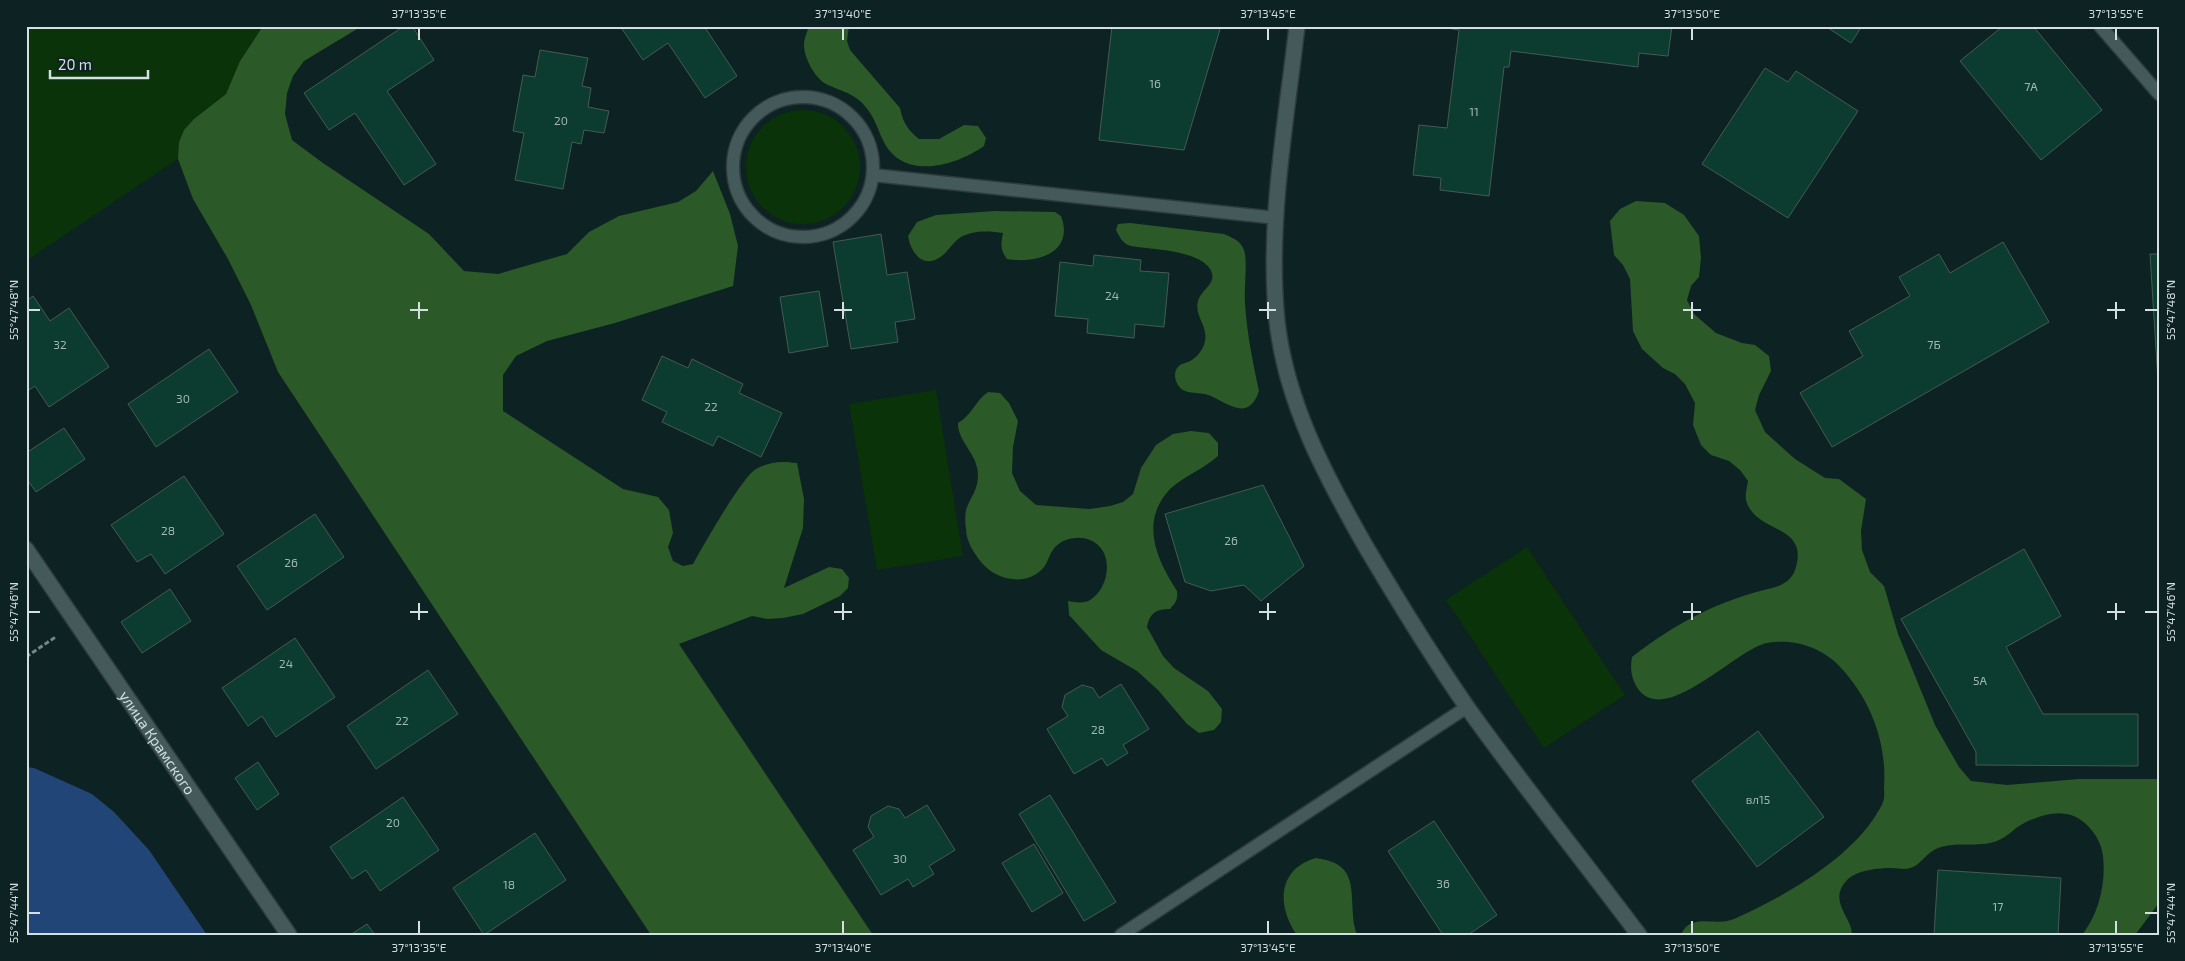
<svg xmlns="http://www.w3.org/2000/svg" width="2185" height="961" viewBox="0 0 2185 961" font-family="'Exo 2',sans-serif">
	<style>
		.green { fill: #0a3309 }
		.forest { fill: #2b5928 }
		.water { fill: #214576 }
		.building { fill: #0b3c2f; stroke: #465a53 }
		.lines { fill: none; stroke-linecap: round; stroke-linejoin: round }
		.lane-casing { stroke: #2e3a3b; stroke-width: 15 }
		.street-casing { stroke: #2e3a3b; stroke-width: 18 }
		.path { stroke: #768687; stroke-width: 3; stroke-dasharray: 5 2.5; stroke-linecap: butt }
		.lane { stroke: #43595a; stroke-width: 12 }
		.street { stroke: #43595a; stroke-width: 15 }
		.ticks { fill: none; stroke: #d3dfe0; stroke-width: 2 }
		.labels { text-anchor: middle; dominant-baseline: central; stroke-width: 4; stroke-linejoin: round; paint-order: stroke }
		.number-label { font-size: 12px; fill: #a1b6b4 }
		.street-label { font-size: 15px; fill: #d3dfe0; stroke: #0d2223 }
		.neatline { fill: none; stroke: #d3dfe0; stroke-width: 2 }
		.ticks-label { font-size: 12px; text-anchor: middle; fill: #d3dfe0 }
	</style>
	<rect width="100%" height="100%" fill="#0d2223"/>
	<g class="green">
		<polygon points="26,26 263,26 240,61 226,94 194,119 179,142 178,159 26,261"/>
		<circle cx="803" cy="167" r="57"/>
		<polygon points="936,390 963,556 877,570 849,404"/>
		<polygon points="1527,547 1625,695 1544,748 1446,600"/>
	</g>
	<g class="forest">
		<path d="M263,26H362L304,61L293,76L287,93L285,114L292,140L323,163L429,234L464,271L498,274L567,254L589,232L619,216L678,202L696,191L713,171L730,214L738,246L733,286L615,323L547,341L516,356L503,375V411L623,489L658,497L669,510L673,533L668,547L673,561L683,566L693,564C703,546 742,477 756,469C771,461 781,461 797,463L804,499L803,528L784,588L829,567L842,569L849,578L848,588L840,596L803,614L783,618L768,619L752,616L679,644L873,935H651L278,372L251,305L228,259L193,199L178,159L179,142L184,130L194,119L226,94L240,61Z"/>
		<path d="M809,26H849L847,41L850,50L900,108C903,123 908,130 919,139H939L964,125L978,126L986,138L984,146C957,165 906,181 885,144C876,127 875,115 860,101C850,92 838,90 826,84C815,78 804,58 804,45C804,39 807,32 809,26Z"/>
		<path d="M1636,201L1665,203L1684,215L1699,236L1701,258L1699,277L1691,286L1687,300L1694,314L1716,333L1742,343L1755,345L1769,356L1771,371L1759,395L1755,410L1765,432L1795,459L1825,478L1839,479L1866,499L1861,531L1862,550L1870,572L1884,586L1898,634L1935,725L1959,767L1971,781L2007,785L2078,779H2159V903L2135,935H2082C2099,914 2106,883 2103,856C2101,843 2097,836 2088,826C2068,804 2038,814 2016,828C2011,832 2006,837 2001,839C1982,849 1960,841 1941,847C1925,852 1922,865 1910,868C1905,870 1897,868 1892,868C1878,868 1858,870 1848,879C1826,901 1853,917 1852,935H1681C1690,912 1716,927 1734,919C1782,898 1848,860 1876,815C1878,811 1882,806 1883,802C1885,797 1884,791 1884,787C1887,743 1871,701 1842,669C1824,648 1795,638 1767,643C1736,649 1666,727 1638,689C1631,678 1630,669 1632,657C1676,623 1717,601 1772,588C1784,585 1793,579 1796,567C1808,523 1755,534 1746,500C1745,495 1747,487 1748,481L1740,470L1729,461L1711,455L1701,445L1693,425L1695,403L1685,384L1675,374L1663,368L1642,349L1633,331L1630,279L1623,265L1614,255L1610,221L1620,209Z"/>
		<path d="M995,211L1055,212L1061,216C1075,253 1036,264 1007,259C1000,250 1001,244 1003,233C989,231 974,230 961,237C953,242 949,250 942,256C923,270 911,253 908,236L917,222L936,215Z"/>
		<path d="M1130,223L1224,234C1234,238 1243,242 1245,254C1247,266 1244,290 1245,304C1247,334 1253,363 1259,391C1249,421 1230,405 1211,396C1202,392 1193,394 1185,391C1176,388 1171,372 1179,366C1182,363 1187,363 1190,361C1197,358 1204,348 1205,341C1208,325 1194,316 1198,301C1201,289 1219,283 1210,269C1200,253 1164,250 1146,248C1141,247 1133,247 1128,245C1122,242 1119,236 1116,230L1118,224Z"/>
		<path d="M988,392L1000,393L1009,403L1018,421L1013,447L1012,473L1020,491L1036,505L1090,509L1110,506L1123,502L1133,494L1141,468L1156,445L1173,434L1191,431L1209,433L1218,443V456C1204,469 1184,476 1170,489C1139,522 1157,560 1177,591C1178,599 1176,603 1170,609C1157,609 1150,612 1147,627L1163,656L1174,668L1208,691L1222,709L1221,722L1214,730L1199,733L1187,724L1158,690L1137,671L1101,650L1069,615L1068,601C1075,602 1084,604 1090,600C1110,588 1115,550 1090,540C1078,535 1060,539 1053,550C1049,555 1048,562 1044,567C1028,587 996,581 981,562C974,553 966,541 966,529C965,523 965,515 966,510C970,497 978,491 978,475C978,454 957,441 958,423C972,415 975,401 988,392Z"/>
		<path d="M1316,858C1355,863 1351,885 1353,915C1353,922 1355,929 1357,935H1297C1277,906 1277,869 1316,858Z"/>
	</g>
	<polygon class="water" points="26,767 34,768 92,794 114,812 149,850 207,935 26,935"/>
	<g class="building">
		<polygon points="404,26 412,26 434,60 387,91 436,164 404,185 355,113 329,130 304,93"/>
		<polygon points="620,26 704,26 737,76 705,98 668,43 643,60"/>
		<polygon points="1112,26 1221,26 1184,150 1099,140"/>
		<polygon points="1672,26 1668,56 1639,53 1638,67 1511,51 1509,67 1504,67 1489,196 1440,190 1441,178 1413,175 1419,125 1447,128 1459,30 1434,26"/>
		<polygon points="1825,26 1862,26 1851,43"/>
		<polygon points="2003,26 2033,26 2102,110 2041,160 1960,61"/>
		<polygon points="540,50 588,58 582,86 591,88 588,107 609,111 604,133 584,130 581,144 572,142 563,189 515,180 524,133 513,131 523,75 535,77"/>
		<polygon points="1765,68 1788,82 1796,71 1858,111 1788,218 1702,164"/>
		<polygon points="881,234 887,275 907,272 915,319 895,322 898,342 851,349 833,242"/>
		<polygon points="2003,242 2049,322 1832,447 1800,393 1863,356 1849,331 1910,296 1899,277 1939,254 1950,273"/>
		<polygon points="2150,254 2159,254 2159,397"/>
		<polygon points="1094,255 1141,260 1140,271 1169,273 1164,327 1135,324 1134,338 1087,333 1088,319 1055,316 1060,262 1093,266"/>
		<polygon points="819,291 828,346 789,353 780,297"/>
		<polygon points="33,296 50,321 69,308 109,367 49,407 35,386 26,392 26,301"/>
		<polygon points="209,349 238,392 156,447 128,404"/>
		<polygon points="662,356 688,368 692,359 743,384 739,393 782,413 761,457 718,436 713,446 662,422 667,412 642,400"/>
		<polygon points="64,428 85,459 36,492 26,478 26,453"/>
		<polygon points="184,476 224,534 165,574 151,554 137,562 111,525"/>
		<polygon points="1263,485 1304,566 1261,601 1244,585 1211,591 1185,582 1165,514"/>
		<polygon points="315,514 344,557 267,610 237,566"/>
		<polygon points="2024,549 2061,616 2006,647 2043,714 2138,714 2138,766 1976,765 1976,752 1901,619"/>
		<polygon points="170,589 191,621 142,653 121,622"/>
		<polygon points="295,638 335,697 276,737 262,716 248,726 222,688"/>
		<polygon points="428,670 458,714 376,769 347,726"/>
		<polygon points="1121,684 1149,729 1123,745 1128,753 1107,766 1102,758 1074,774 1047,729 1068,716 1062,707 1065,695 1082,685 1093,688 1099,698"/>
		<polygon points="1758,731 1824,817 1757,867 1692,781"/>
		<polygon points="258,762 279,794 257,810 235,778"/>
		<polygon points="1050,795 1116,902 1084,921 1019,814"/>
		<polygon points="403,797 439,850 380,891 366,870 352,879 330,847"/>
		<polygon points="927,805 955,850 929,866 934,874 913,887 908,879 881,895 853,850 874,837 868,827 871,816 888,806 899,809 905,818"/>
		<polygon points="1434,821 1497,915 1468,935 1443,935 1388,851"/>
		<polygon points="535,833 566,880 484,935 453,888"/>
		<polygon points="1034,844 1063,893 1032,912 1002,863"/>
		<polygon points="1938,870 2061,878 2058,935 1934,935"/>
		<polygon points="367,924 375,935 350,935"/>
	</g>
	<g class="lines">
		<g class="lane-casing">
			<g id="lane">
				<polyline points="2100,26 2159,94"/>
				<circle cx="803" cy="167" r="70"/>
				<polyline points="873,175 1276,218"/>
				<polyline points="1121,935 1467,707"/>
			</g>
		</g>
		<g class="street-casing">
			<g id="street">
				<path d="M1297,26C1286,123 1267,224 1277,321C1286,403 1326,477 1366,547C1398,601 1431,655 1467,707C1522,784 1582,859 1639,935"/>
				<path id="s1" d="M26,549L289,935"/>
			</g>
		</g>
		<polyline class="path" points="26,657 57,636"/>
		<use href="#lane" class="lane"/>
		<use href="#street" class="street"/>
	</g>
	<path class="ticks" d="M419,28V40M843,28V40M1268,28V40M1692,28V40M2116,28V40M419,302V319M843,302V319M1268,302V319M1692,302V319M2116,302V319M28,310H40M410,310H428M834,310H852M1259,310H1276M1683,310H1701M2107,310H2125M2145,310H2158M419,603V620M843,603V620M1268,603V620M1692,603V620M2116,603V620M28,612H40M410,612H428M834,612H852M1259,612H1276M1683,612H1701M2107,612H2125M2145,612H2158M28,913H40M2145,913H2158M419,921V934M843,921V934M1268,921V934M1692,921V934M2116,921V934"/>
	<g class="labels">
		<g class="number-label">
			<text x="1155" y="83">16</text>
			<text x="2031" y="86">7А</text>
			<text x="1474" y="111">11</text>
			<text x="561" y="120">20</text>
			<text x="1112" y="295">24</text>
			<text x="60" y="344">32</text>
			<text x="1934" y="344">7Б</text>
			<text x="183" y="398">30</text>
			<text x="711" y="406">22</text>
			<text x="168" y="530">28</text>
			<text x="1231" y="540">26</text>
			<text x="291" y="562">26</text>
			<text x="286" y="663">24</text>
			<text x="1980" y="680">5А</text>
			<text x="402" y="720">22</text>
			<text x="1098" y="729">28</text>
			<text x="1758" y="799">вл15</text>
			<text x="393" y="822">20</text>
			<text x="900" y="858">30</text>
			<text x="1443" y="883">36</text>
			<text x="509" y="884">18</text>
			<text x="1998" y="906">17</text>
		</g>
		<g class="street-label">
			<text stroke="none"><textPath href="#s1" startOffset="234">улица Крамского</textPath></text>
		</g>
	</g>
	<rect width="2185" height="961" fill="none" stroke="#0d2223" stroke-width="55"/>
	<path d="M50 70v8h98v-8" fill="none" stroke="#d3dfe0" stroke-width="2.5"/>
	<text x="58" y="70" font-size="15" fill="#d3dfe0" stroke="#0d2223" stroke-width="4" paint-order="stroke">20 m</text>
	<rect x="28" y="28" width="2130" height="906" class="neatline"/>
	<g class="ticks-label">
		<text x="419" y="18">37°13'35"E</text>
		<text x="843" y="18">37°13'40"E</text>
		<text x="1268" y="18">37°13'45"E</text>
		<text x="1692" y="18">37°13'50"E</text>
		<text x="2116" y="18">37°13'55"E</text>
		<text transform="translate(14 310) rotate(-90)" y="4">55°47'48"N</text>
		<text transform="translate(2171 310) rotate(-90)" y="4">55°47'48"N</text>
		<text transform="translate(14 612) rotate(-90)" y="4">55°47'46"N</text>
		<text transform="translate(2171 612) rotate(-90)" y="4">55°47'46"N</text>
		<text transform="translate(14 913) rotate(-90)" y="4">55°47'44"N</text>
		<text transform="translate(2171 913) rotate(-90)" y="4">55°47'44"N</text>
		<text x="419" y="952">37°13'35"E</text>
		<text x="843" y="952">37°13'40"E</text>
		<text x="1268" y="952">37°13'45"E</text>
		<text x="1692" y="952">37°13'50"E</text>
		<text x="2116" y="952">37°13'55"E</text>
	</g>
</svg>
